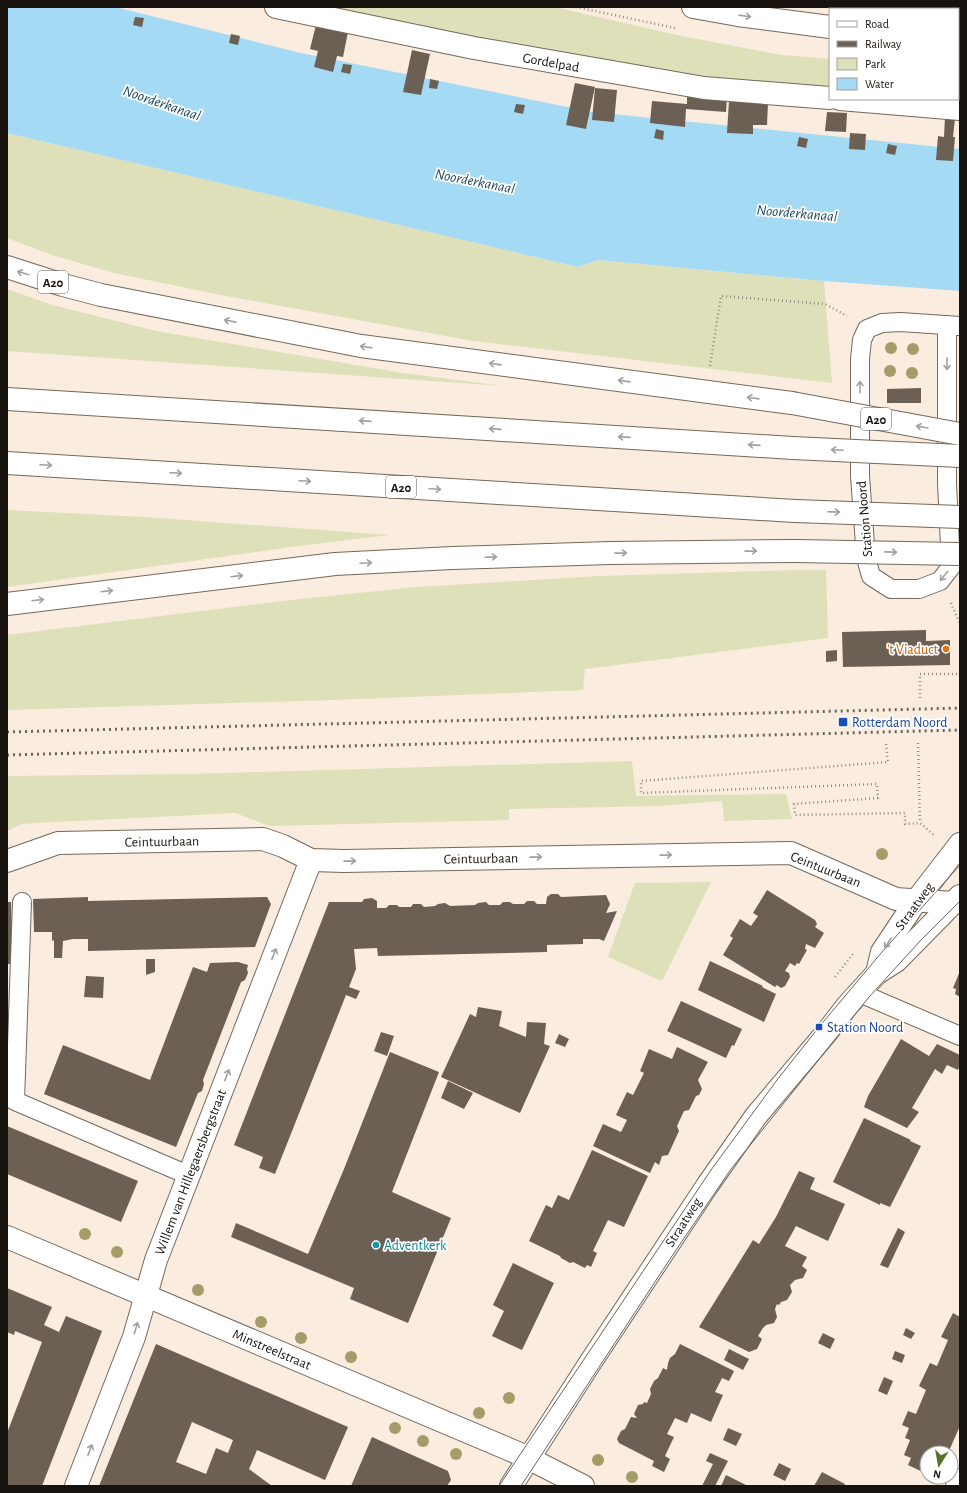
<svg xmlns="http://www.w3.org/2000/svg" width="967" height="1493" viewBox="0 0 967 1493" font-family="'Alegreya Sans',sans-serif">
<style>
.green{fill:#dde0b8}
.water{fill:#a4daf4}
.building{fill:#6c5f53;fill-rule:evenodd}
.lines{fill:none;stroke-linecap:round;stroke-linejoin:round}
.service-casing{stroke:#75685c;stroke-width:20}
.minor-casing{stroke:#75685c;stroke-width:24}
.tertiary-casing{stroke:#75685c;stroke-width:24}
.secondary-casing{stroke:#75685c;stroke-width:24}
.motorway-casing{stroke:#75685c;stroke-width:24}
.path{stroke:#968c82;stroke-width:2.5;stroke-dasharray:1 3;stroke-linecap:butt}
.service{stroke:#fff;stroke-width:18}
.minor{stroke:#fff;stroke-width:22}
.tertiary{stroke:#fff;stroke-width:22}
.secondary{stroke:#fff;stroke-width:22}
.motorway{stroke:#fff;stroke-width:22}
.tram{stroke:#6c645c;stroke-width:1}
.rail{stroke:#6c645c;stroke-width:3;stroke-dasharray:2 4;stroke-linecap:butt}
.motorway-bridge-casing{stroke:#75685c;stroke-width:24;stroke-linecap:butt}
.motorway-bridge{stroke:#fff;stroke-width:22}
.tree{fill:#a29d69}
.oneway{stroke:#a2a09e}
.food-dot{fill:#e8710a;stroke:#fff;stroke-width:1.5}
.transit-dot{fill:#1a4fb4;stroke:#fff;stroke-width:1.5}
.culture-dot{fill:#0f9aa8;stroke:#fff;stroke-width:1.5}
.labels{text-anchor:middle;stroke-width:3.5;stroke-linejoin:round;paint-order:stroke}
.shield{fill:#fff;stroke:#5d5956;stroke-width:1}
.shield-label{font-size:13px;font-weight:bold;fill:#17120d}
.street-label{font-size:14px;fill:#17120d;stroke:#fff}
.food-label{font-size:14px;fill:#c56008;stroke:#fff;text-anchor:end}
.transit-label{font-size:14px;fill:#164399;stroke:#fff;text-anchor:start}
.culture-label{font-size:14px;fill:#0d838f;stroke:#fff;text-anchor:start}
.water-label{font-size:15px;font-style:italic;fill:#1a4759;stroke:#fff}
</style>
<rect width="100%" height="100%" fill="#faecde"/>
<!-- green -->
<g class="green">
<polygon points="324,7 554,7 677,35 781,55 830,59 830,94 676,80"/>
<polygon points="7,133 578,267 598,260 824,281 832,383 473,341 446,336 221,295 114,273 52,255 7,238"/>
<polygon points="7,289 52,305 156,331 403,373 503,386 7,351"/>
<polygon points="7,510 144,517 390,535 298,546 7,587"/>
<polygon points="796,570 826,570 828,638 585,669 583,690 333,700 7,710 7,635 282,601 416,587 600,576"/>
<polygon points="632,761 636,796 786,794 792,819 724,821 722,801 661,806 509,809 509,820 269,826 236,813 36,823 21,824 7,831 7,776 192,774"/>
<polygon points="711,882 662,981 608,957 635,883"/>
</g>
<!-- water -->
<polygon class="water" points="7,7 115,7 301,53 592,112 960,149 960,291 824,281 598,260 578,267 7,133"/>
<!-- building -->
<g class="building">
<polygon points="135,17 144,18 142,27 133,25"/>
<polygon points="316,25 348,32 343,57 337,56 333,72 314,67 318,51 310,49"/>
<polygon points="231,34 240,36 238,45 229,43"/>
<polygon points="412,50 430,54 421,95 403,92"/>
<polygon points="343,64 352,65 350,74 341,72"/>
<polygon points="430,79 439,81 437,89 429,88"/>
<polygon points="575,83 595,87 586,129 566,125"/>
<polygon points="595,88 617,90 614,122 592,120"/>
<polygon points="687,96 727,98 726,112 686,109 685,127 650,123 652,101 687,104"/>
<polygon points="729,101 768,103 767,125 753,125 753,134 727,133"/>
<polygon points="516,104 525,105 523,114 514,112"/>
<polygon points="827,112 847,113 846,132 825,131"/>
<polygon points="945,117 955,118 953,137 955,137 953,161 936,160 938,136 944,137"/>
<polygon points="656,129 664,131 663,140 654,138"/>
<polygon points="850,133 866,134 865,150 849,149"/>
<polygon points="799,137 808,139 806,148 797,146"/>
<polygon points="888,144 897,146 895,155 886,153"/>
<polygon points="921,388 921,403 887,403 887,389"/>
<polygon points="926,630 926,641 950,640 950,665 843,667 842,632"/>
<polygon points="837,650 837,661 826,662 826,651"/>
<polygon points="767,890 815,920 817,924 815,927 824,933 815,948 806,944 805,949 807,950 799,964 797,963 795,966 790,963 785,971 789,973 790,977 785,986 781,988 777,985 775,987 723,955 733,938 730,936 740,919 751,926 758,916 753,913"/>
<polygon points="551,894 558,894 561,897 606,895 610,904 606,913 617,911 604,941 599,939 583,939 583,944 547,945 547,952 378,956 377,948 354,949 356,969 349,987 360,991 356,999 346,995 275,1174 259,1168 263,1157 234,1145 329,902 362,902 364,899 372,898 377,901 377,908 386,908 389,905 397,905 399,907 411,907 413,904 421,904 424,907 435,906 438,904 445,903 450,906 475,905 478,903 486,902 489,905 500,905 503,902 510,902 513,904 524,904 527,901 534,901 537,904 546,904 547,897"/>
<polygon points="88,897 88,901 267,897 271,904 255,947 88,951 88,939 73,939 63,941 62,958 54,958 54,940 52,941 52,932 34,932 33,899"/>
<polygon points="7,902 11,902 13,964 7,964"/>
<polygon points="146,959 155,959 155,972 146,975"/>
<polygon points="710,961 763,986 762,987 776,994 764,1022 698,990"/>
<polygon points="238,962 248,965 247,969 248,973 245,980 241,982 203,1080 204,1084 202,1091 198,1093 176,1147 44,1094 63,1045 150,1080 193,967 207,972 210,963"/>
<polygon points="960,971 960,997 955,994 956,989 953,988"/>
<polygon points="86,976 104,977 103,998 84,997"/>
<polygon points="681,1001 742,1029 734,1046 732,1045 726,1058 667,1031"/>
<polygon points="478,1007 502,1011 499,1026 526,1037 527,1022 546,1023 544,1044 550,1046 520,1113 441,1077 470,1014 476,1017"/>
<polygon points="381,1032 394,1036 387,1056 374,1051"/>
<polygon points="559,1034 569,1039 565,1047 555,1043"/>
<polygon points="901,1039 929,1056 937,1044 960,1055 960,1065 958,1070 947,1065 942,1074 935,1069 912,1108 919,1112 907,1128 864,1107 868,1096"/>
<polygon points="677,1047 708,1062 698,1080 702,1089 699,1095 696,1096 689,1110 684,1111 677,1126 679,1131 668,1155 662,1156 659,1165 655,1162 650,1173 593,1146 603,1124 621,1132 627,1120 616,1115 627,1092 633,1095 644,1073 640,1071 649,1049 672,1059"/>
<polygon points="390,1052 439,1072 392,1192 451,1218 408,1323 350,1299 354,1288 231,1237 236,1223 308,1254 344,1169"/>
<polygon points="448,1081 473,1093 464,1109 441,1098"/>
<polygon points="864,1118 911,1140 910,1141 921,1146 890,1207 880,1203 880,1205 833,1182"/>
<polygon points="7,1126 138,1181 121,1222 7,1174"/>
<polygon points="592,1150 648,1176 624,1227 608,1220 593,1251 597,1253 591,1267 587,1265 585,1268 573,1262 570,1263 561,1258 560,1256 529,1241 546,1205 552,1208 558,1195 569,1200"/>
<polygon points="799,1171 815,1178 810,1189 845,1204 828,1241 796,1226 785,1246 807,1257 802,1266 807,1270 803,1278 795,1280 790,1285 792,1292 787,1300 781,1302 779,1305 777,1304 775,1309 777,1317 774,1323 766,1325 763,1328 758,1336 762,1339 757,1349 749,1352 699,1327 753,1240 759,1244 776,1217"/>
<polygon points="898,1228 905,1232 888,1268 880,1265"/>
<polygon points="513,1263 554,1283 522,1350 492,1336 504,1311 493,1305"/>
<polygon points="7,1288 52,1307 44,1325 59,1332 66,1316 102,1331 42,1486 7,1486 7,1433 42,1342 15,1331 14,1335 7,1332"/>
<polygon points="953,1313 960,1317 960,1426 948,1453 927,1453 927,1474 908,1465 911,1458 904,1455 910,1440 905,1438 909,1428 902,1425 908,1411 916,1414 926,1390 919,1386 930,1363 937,1366 948,1340 941,1337"/>
<polygon points="906,1328 915,1333 911,1339 903,1335"/>
<polygon points="823,1333 835,1339 830,1349 818,1343"/>
<path d="M156,1344L348,1427L325,1480L257,1450L249,1469L272,1486H99ZM192,1422L233,1440L228,1453L216,1448L206,1474L176,1462Z"/>
<polygon points="680,1344 734,1371 729,1381 722,1378 715,1392 723,1395 711,1422 691,1413 687,1423 675,1418 667,1434 674,1437 665,1456 670,1459 664,1472 652,1466 654,1461 619,1443 617,1439 621,1431 625,1429 631,1417 637,1418 634,1414 638,1405 643,1404 644,1402 647,1403 651,1394 650,1389 654,1381 658,1378 663,1368 667,1370 668,1363 670,1358 675,1354"/>
<polygon points="729,1349 749,1359 743,1370 724,1360"/>
<polygon points="895,1351 905,1355 902,1363 892,1359"/>
<polygon points="884,1377 893,1381 887,1395 878,1391"/>
<polygon points="728,1428 742,1434 736,1446 723,1440"/>
<polygon points="372,1437 448,1471 451,1480 447,1486 351,1486"/>
<polygon points="710,1453 728,1461 715,1486 702,1486 713,1464 706,1461"/>
<polygon points="779,1463 791,1469 785,1481 773,1475"/>
<polygon points="822,1472 845,1484 844,1486 814,1486"/>
<polygon points="726,1475 748,1486 721,1486"/>
</g>
<g class="lines">
<defs>
<g id="service">
<polyline points="947,325 947,483 951,567 940,581 919,589 891,589 871,576 866,558 860,476 860,359 862,340 867,329 882,323 900,322 960,326"/>
<polyline points="22,902 15,1101 188,1175"/>
<polyline points="861,991 869,997 960,1036"/>
</g>
<g id="minor">
<polyline points="276,7 474,48 704,88 830,98"/>
<polyline points="840,99 960,109"/>
<polyline points="7,861 58,843 263,839 283,846 311,860 344,861 791,853 896,899 953,903"/>
<polyline points="7,1237 520,1454 583,1486"/>
<polyline points="76,1486 134,1337 156,1260 311,860"/>
<polyline points="957,1486 960,1480"/>
</g>
<g id="tertiary">
<polyline points="877,973 882,952 916,901 960,844"/>
<polyline points="511,1486 590,1363 707,1186 756,1116 827,1032 847,1006 877,973 896,961 960,896"/>
</g>
<g id="secondary">
<polyline points="693,7 738,15 830,27"/>
<polyline points="935,7 960,9"/>
<polyline points="958,38 960,38"/>
</g>
<g id="motorway">
<polyline points="7,267 63,285 101,295 361,346 792,403"/>
<polyline points="7,399 793,448"/>
<polyline points="7,463 795,511"/>
<polyline points="7,604 335,564 452,558 610,553 796,551"/>
</g>
</defs>
<!-- service casing -->
<use href="#service" class="service-casing"/>
<!-- minor casing -->
<use href="#minor" class="minor-casing"/>
<!-- tertiary casing -->
<use href="#tertiary" class="tertiary-casing"/>
<!-- secondary casing -->
<use href="#secondary" class="secondary-casing"/>
<!-- motorway casing -->
<use href="#motorway" class="motorway-casing"/>
<!-- path -->
<g class="path">
<polyline points="576,7 675,28"/>
<polyline points="710,366 721,296 825,304 847,316"/>
<polyline points="951,603 960,624"/>
<polyline points="920,698 920,674 960,674"/>
<polyline points="918,743 920,823"/>
<polyline points="886,744 888,762 641,781 641,793 877,784 878,798 794,804 795,815 905,813 905,824 920,823 934,835"/>
<polyline points="835,977 853,954"/>
</g>
<!-- service -->
<use href="#service" class="service"/>
<!-- minor -->
<use href="#minor" class="minor"/>
<!-- tertiary -->
<use href="#tertiary" class="tertiary"/>
<!-- secondary -->
<use href="#secondary" class="secondary"/>
<!-- motorway -->
<use href="#motorway" class="motorway"/>
<!-- tram -->
<g class="tram">
<polyline points="499,1486 711,1170 777,1080 819,1027 882,952 960,865"/>
<polyline points="521,1486 672,1256 731,1169 869,997 921,940 960,901"/>
</g>
<!-- rail -->
<g class="rail">
<polyline points="7,732 960,708"/>
<polyline points="7,755 960,730"/>
</g>
<defs>
<g id="motorway-bridge">
<polyline points="792,403 960,434"/>
<polyline points="793,448 960,456"/>
<polyline points="795,511 960,517"/>
<polyline points="796,551 960,554"/>
</g>
</defs>
<!-- motorway-bridge casing -->
<use href="#motorway-bridge" class="motorway-bridge-casing"/>
<!-- motorway-bridge -->
<use href="#motorway-bridge" class="motorway-bridge"/>
</g>
<!-- trees -->
<g class="tree">
<circle cx="891" cy="348" r="6"/>
<circle cx="913" cy="349" r="6"/>
<circle cx="890" cy="371" r="6"/>
<circle cx="912" cy="373" r="6"/>
<circle cx="882" cy="854" r="6"/>
<circle cx="85" cy="1234" r="6"/>
<circle cx="117" cy="1252" r="6"/>
<circle cx="198" cy="1290" r="6"/>
<circle cx="261" cy="1322" r="6"/>
<circle cx="301" cy="1338" r="6"/>
<circle cx="351" cy="1357" r="6"/>
<circle cx="509" cy="1398" r="6"/>
<circle cx="479" cy="1413" r="6"/>
<circle cx="395" cy="1428" r="6"/>
<circle cx="423" cy="1441" r="6"/>
<circle cx="456" cy="1454" r="6"/>
<circle cx="598" cy="1460" r="6"/>
<circle cx="632" cy="1477" r="6"/>
</g>
<!-- one-way arrows -->
<defs><path id="oneway-shaft" d="M-6 0H5M1.5-3L5.5 0L1.5 3" fill="none" stroke-width="1.6" stroke-linecap="round" stroke-linejoin="round"/></defs>
<g class="oneway">
<use href="#oneway-shaft" transform="translate(745 16) rotate(8)"/>
<use href="#oneway-shaft" transform="translate(23 273) rotate(-163)"/>
<use href="#oneway-shaft" transform="translate(230 321) rotate(-169)"/>
<use href="#oneway-shaft" transform="translate(366 347) rotate(-172)"/>
<use href="#oneway-shaft" transform="translate(495 364) rotate(-172)"/>
<use href="#oneway-shaft" transform="translate(947 364) rotate(90)"/>
<use href="#oneway-shaft" transform="translate(624 381) rotate(-172)"/>
<use href="#oneway-shaft" transform="translate(860 387) rotate(-90)"/>
<use href="#oneway-shaft" transform="translate(753 398) rotate(-172)"/>
<use href="#oneway-shaft" transform="translate(365 421) rotate(-176)"/>
<use href="#oneway-shaft" transform="translate(922 427) rotate(-170)"/>
<use href="#oneway-shaft" transform="translate(495 429) rotate(-176)"/>
<use href="#oneway-shaft" transform="translate(624 437) rotate(-176)"/>
<use href="#oneway-shaft" transform="translate(754 445) rotate(-176)"/>
<use href="#oneway-shaft" transform="translate(837 450) rotate(-177)"/>
<use href="#oneway-shaft" transform="translate(46 465) rotate(3)"/>
<use href="#oneway-shaft" transform="translate(176 473) rotate(3)"/>
<use href="#oneway-shaft" transform="translate(305 481) rotate(3)"/>
<use href="#oneway-shaft" transform="translate(435 489) rotate(3)"/>
<use href="#oneway-shaft" transform="translate(834 512) rotate(2)"/>
<use href="#oneway-shaft" transform="translate(751 551) rotate(-1)"/>
<use href="#oneway-shaft" transform="translate(891 552) rotate(1)"/>
<use href="#oneway-shaft" transform="translate(621 553) rotate(-1)"/>
<use href="#oneway-shaft" transform="translate(491 557) rotate(-2)"/>
<use href="#oneway-shaft" transform="translate(366 563) rotate(-3)"/>
<use href="#oneway-shaft" transform="translate(237 576) rotate(-7)"/>
<use href="#oneway-shaft" transform="translate(944 576) rotate(128)"/>
<use href="#oneway-shaft" transform="translate(107 591) rotate(-7)"/>
<use href="#oneway-shaft" transform="translate(38 600) rotate(-7)"/>
<use href="#oneway-shaft" transform="translate(666 855) rotate(-1)"/>
<use href="#oneway-shaft" transform="translate(536 857) rotate(-1)"/>
<use href="#oneway-shaft" transform="translate(350 861) rotate(-1)"/>
<use href="#oneway-shaft" transform="translate(888 943) rotate(123)"/>
<use href="#oneway-shaft" transform="translate(274 954) rotate(-69)"/>
<use href="#oneway-shaft" transform="translate(227 1075) rotate(-69)"/>
<use href="#oneway-shaft" transform="translate(136 1328) rotate(-73)"/>
<use href="#oneway-shaft" transform="translate(90 1450) rotate(-69)"/>
</g>
<!-- markers -->
<circle class="food-dot" cx="946" cy="649" r="4"/>
<g class="transit-dot">
<rect x="838" y="717" width="10" height="10" rx="2"/>
<rect x="815" y="1023" width="8" height="8" rx="2"/>
</g>
<circle class="culture-dot" cx="376" cy="1245" r="4"/>
<g class="labels">
<!-- shield labels -->
<g class="shield">
<rect x="38" y="271" width="30" height="22" rx="3"/>
<rect x="861" y="408" width="30" height="22" rx="3"/>
<rect x="386" y="476" width="30" height="22" rx="3"/>
</g>
<g class="shield-label">
<text x="53" y="287">A20</text>
<text x="876" y="424">A20</text>
<text x="401" y="492">A20</text>
</g>
<!-- street labels -->
<g class="street-label">
<text transform="translate(551 62) rotate(10)" y="5">Gordelpad</text>
<text transform="translate(864 519) rotate(-95)" y="5">Station Noord</text>
<text transform="translate(162 841) rotate(-1)" y="5">Ceintuurbaan</text>
<text transform="translate(481 858) rotate(-1)" y="5">Ceintuurbaan</text>
<text transform="translate(826 869) rotate(22)" y="5">Ceintuurbaan</text>
<text transform="translate(914 906) rotate(-54)" y="5">Straatweg</text>
<text transform="translate(190 1172) rotate(-69)" y="5">Willem van Hillegaersbergstraat</text>
<text transform="translate(683 1222) rotate(-57)" y="5">Straatweg</text>
<text transform="translate(272 1349) rotate(23)" y="5">Minstreelstraat</text>
</g>
<!-- food labels -->
<g class="food-label">
<text x="938" y="654">'t Viaduct</text>
</g>
<!-- transit labels -->
<g class="transit-label">
<text x="852" y="727">Rotterdam Noord</text>
<text x="827" y="1032">Station Noord</text>
</g>
<!-- culture labels -->
<g class="culture-label">
<text x="384" y="1250">Adventkerk</text>
</g>
<!-- water labels -->
<g class="water-label">
<text transform="translate(162 103) rotate(19)" y="5">Noorderkanaal</text>
<text transform="translate(475 181) rotate(11)" y="5">Noorderkanaal</text>
<text transform="translate(797 213) rotate(5)" y="5">Noorderkanaal</text>
</g>
</g>
<!-- border -->
<rect width="967" height="1493" fill="none" stroke="#17120d" stroke-width="16"/>
<!-- legend -->
<rect x="829" y="8" width="130" height="92" fill="#ffffff" stroke="#a2a09e"/>
<rect x="837" y="21" width="20" height="6" fill="#ffffff" stroke="#a2a09e"/>
<text x="865" y="28" font-size="12" fill="#17120d">Road</text>
<rect x="837" y="41" width="20" height="6" fill="#6c645c" stroke="#a2a09e"/>
<text x="865" y="48" font-size="12" fill="#17120d">Railway</text>
<rect x="837" y="58" width="20" height="12" fill="#dde0b8" stroke="#a2a09e"/>
<text x="865" y="68" font-size="12" fill="#17120d">Park</text>
<rect x="837" y="78" width="20" height="12" fill="#a4daf4" stroke="#a2a09e"/>
<text x="865" y="88" font-size="12" fill="#17120d">Water</text>
<!-- north arrow -->
<g transform="translate(939 1465) rotate(191)"><circle r="19" fill="#ffffff" stroke="#a2a09e"/>
<path d="M0-3L7 15L0 10L-7 15Z" fill="#567227"/>
<text y="-6" font-size="11" font-weight="bold" text-anchor="middle" fill="#17120d">N</text>
</g>
</svg>
